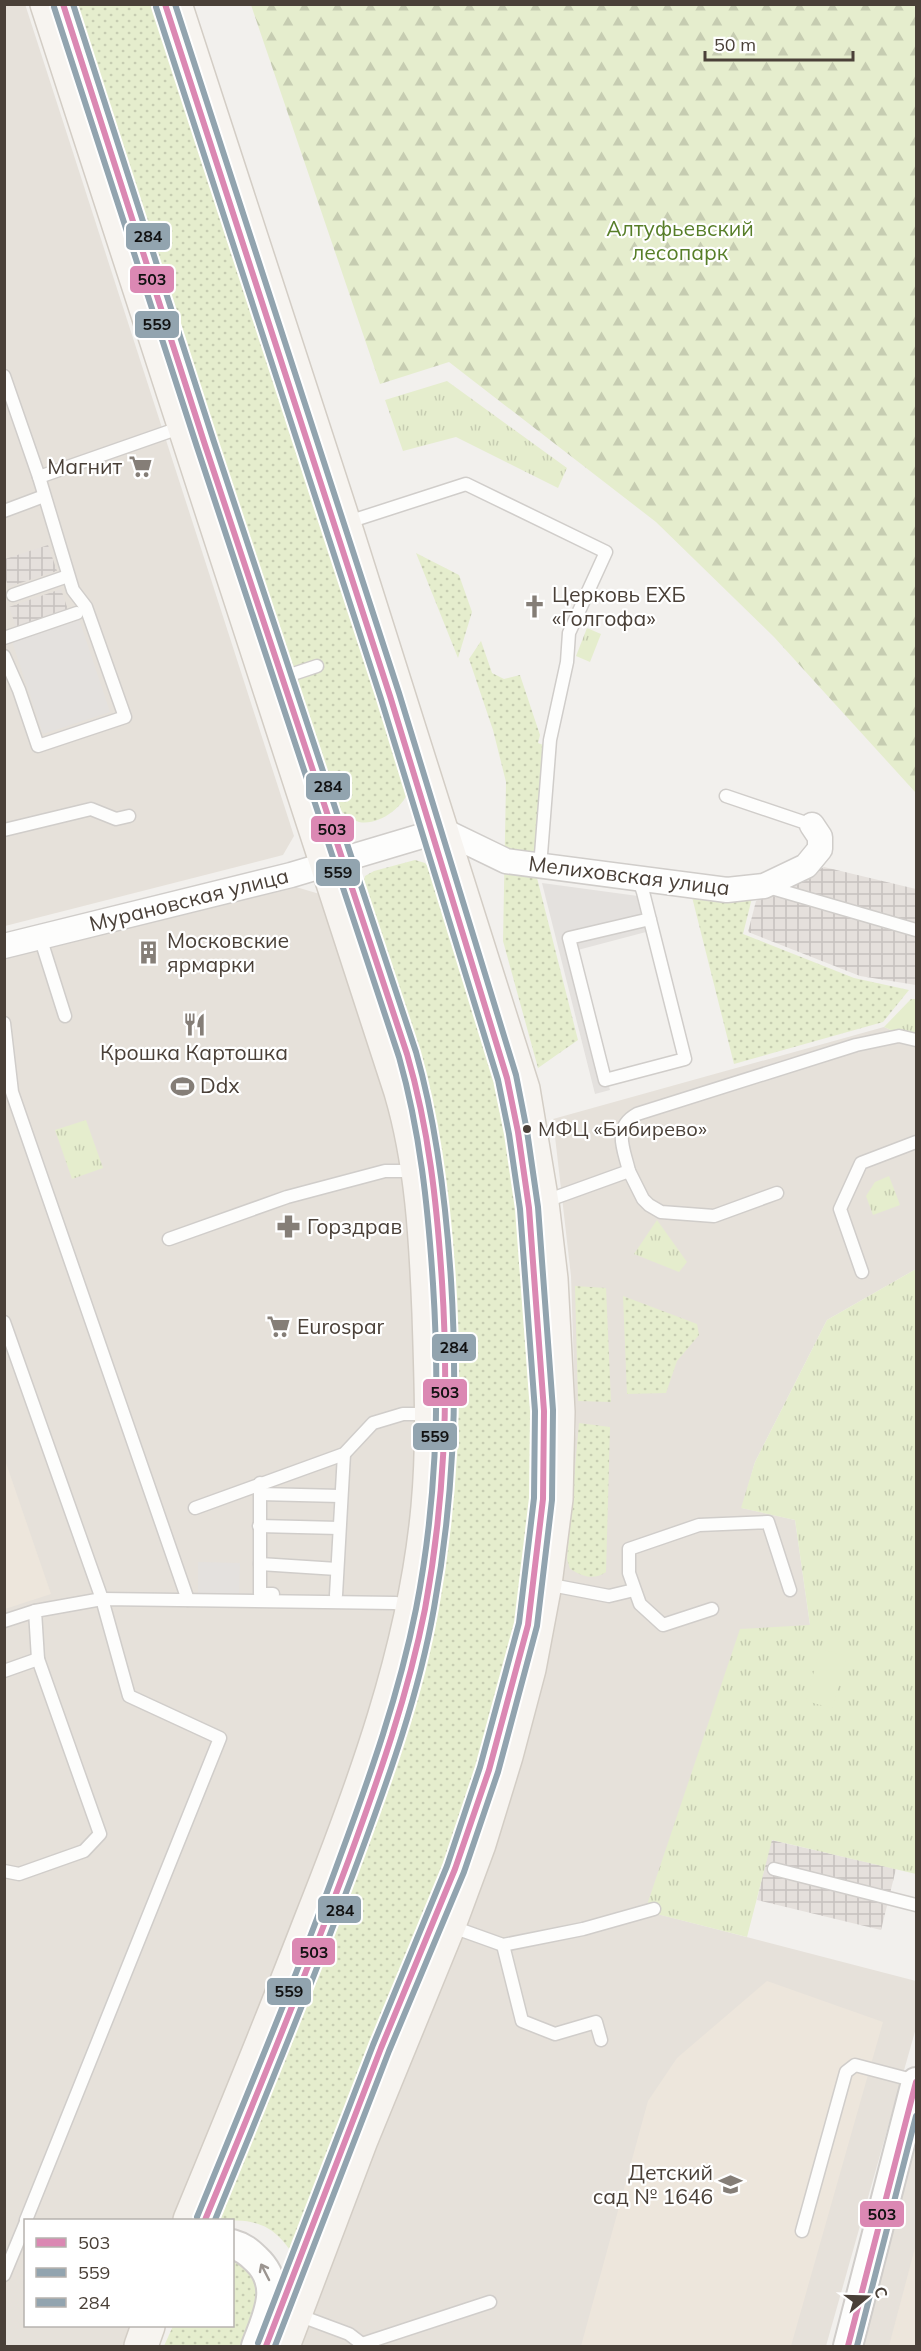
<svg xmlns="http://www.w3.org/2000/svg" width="921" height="2351" viewBox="0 0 921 2351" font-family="Mulish,sans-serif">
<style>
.residential{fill:#e6e1da}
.industrial{fill:url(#industrial-grid)}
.education{fill:#ede6dc}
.grass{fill:url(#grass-dots)}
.forest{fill:url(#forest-firs)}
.park{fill:url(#park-tufts)}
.pitch{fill:#e5edcd}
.parking{fill:#e4e1de}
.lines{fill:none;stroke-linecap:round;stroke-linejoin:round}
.service-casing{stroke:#d0cdca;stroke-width:15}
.minor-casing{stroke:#d0cdca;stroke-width:27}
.tertiary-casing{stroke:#d0cdca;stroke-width:32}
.secondary-casing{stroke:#d3cdc5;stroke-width:36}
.service{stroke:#fdfdfc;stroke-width:12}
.minor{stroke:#fdfdfc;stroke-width:24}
.tertiary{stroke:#fdfdfc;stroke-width:28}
.secondary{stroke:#f7f4f0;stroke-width:33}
.bus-1-casing{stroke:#fff;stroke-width:10}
.bus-2-casing{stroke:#fff;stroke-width:10}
.bus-3-casing{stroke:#fff;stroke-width:10}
.bus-1{stroke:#db88b3;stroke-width:6}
.bus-2{stroke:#92a4af;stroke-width:6}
.bus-3{stroke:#92a4af;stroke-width:6}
.oneway{stroke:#9b9590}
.bus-dot{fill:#4a4038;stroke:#fff;stroke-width:2}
.labels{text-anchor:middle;stroke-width:4.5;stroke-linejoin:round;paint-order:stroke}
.bus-label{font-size:20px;fill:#4a4038;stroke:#fff;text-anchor:start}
.park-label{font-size:21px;fill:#577e28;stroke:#fff}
.poi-label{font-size:21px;fill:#4a4038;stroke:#fff;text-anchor:start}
.street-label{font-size:21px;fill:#4a4038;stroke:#fff}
.line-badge{stroke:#fff;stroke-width:2}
.pale-badge-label{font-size:16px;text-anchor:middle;font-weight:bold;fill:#111}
</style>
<defs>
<pattern id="industrial-grid" width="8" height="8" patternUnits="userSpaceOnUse" patternTransform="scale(1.5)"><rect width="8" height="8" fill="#e5e0dc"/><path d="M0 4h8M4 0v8" fill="none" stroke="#c6c1be"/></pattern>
<pattern id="grass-dots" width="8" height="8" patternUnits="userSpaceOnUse" patternTransform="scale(1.5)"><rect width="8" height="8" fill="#e5edcd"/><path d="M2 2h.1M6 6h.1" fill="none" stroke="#c6ccb1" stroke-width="1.8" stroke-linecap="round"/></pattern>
<pattern id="forest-firs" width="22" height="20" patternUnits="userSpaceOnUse" patternTransform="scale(1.5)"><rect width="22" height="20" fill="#e5edcd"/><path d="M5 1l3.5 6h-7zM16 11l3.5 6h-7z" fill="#c6ccb1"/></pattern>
<pattern id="park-tufts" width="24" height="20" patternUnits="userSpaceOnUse" patternTransform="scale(1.5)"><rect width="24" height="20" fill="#e5edcd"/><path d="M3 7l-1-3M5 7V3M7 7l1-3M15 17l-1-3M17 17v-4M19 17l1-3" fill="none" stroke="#c6ccb1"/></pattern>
</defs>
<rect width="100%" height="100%" fill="#f2f0ed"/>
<!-- residential -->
<g class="residential">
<polygon points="25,4 294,836 283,855 5,926 4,5"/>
<polygon points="296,887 323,895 390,1101 409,1207 419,1374 417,1447 405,1560 390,1648 310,1888 179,2220 26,2220 26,2326 138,2326 130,2346 5,2346 4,957"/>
<polygon points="884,1027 916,1041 916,1269 827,1320 755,1462 742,1508 795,1520 810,1625 646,1911 916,1981 916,2028 826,2346 297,2346 524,1749 554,1627 576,1430 571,1276 553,1119"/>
<polygon points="916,2110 916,2346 853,2346"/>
</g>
<!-- industrial -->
<g class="industrial">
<polygon points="48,545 57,571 8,587 5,576 5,559"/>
<polygon points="61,589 68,610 16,627 9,607"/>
<polygon points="824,867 916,889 916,985 860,976 748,932 756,901"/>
<polygon points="771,1840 896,1869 881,1930 757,1900"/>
</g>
<!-- education -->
<g class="education">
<polygon points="4,1457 51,1594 5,1609 4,1609"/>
<polygon points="767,1981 883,2022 791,2346 581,2346 648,2101 677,2058"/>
<polygon points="916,2244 916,2346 889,2346"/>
</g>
<!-- grass -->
<g class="grass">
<path d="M68,5H159L252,295L410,774C410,778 411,784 410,788C404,807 379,826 359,822C347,818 338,809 330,799Z"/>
<polygon points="416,553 459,575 472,612 458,658"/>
<polygon points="481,641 492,673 504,679 520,675 540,735 538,743 549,747 540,867 537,878 578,1040 538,1068 503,941 506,782 493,730 469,659"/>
<path d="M415,860L425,863L433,872L505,1098L524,1210L535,1346L539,1435L534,1522L521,1624L489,1742L450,1861L294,2256C271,2220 253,2220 214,2220L368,1829L413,1681L438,1574L448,1508L452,1438L453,1348L446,1244L429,1108L361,893L365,876L374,871Z"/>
<polygon points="692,897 752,898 743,934 854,978 909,990 883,1022 734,1064"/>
<polygon points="575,1286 606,1288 611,1402 578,1401"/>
<polygon points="623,1296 697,1324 699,1335 677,1361 666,1393 627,1394"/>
<path d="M579,1423L610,1427L606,1572C593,1581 582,1576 570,1569L567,1559Z"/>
<polygon points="233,2260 237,2260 260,2279 250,2346 164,2346 173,2326 232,2326"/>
</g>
<!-- forest -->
<polygon class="forest" points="251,5 916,5 916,793 774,637 656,522 449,362 380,384"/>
<!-- park -->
<g class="park">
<polygon points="447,381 567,468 558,488 456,437 403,451 385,400"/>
<polygon points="587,628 601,634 590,662 576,656"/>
<polygon points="911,999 916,999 916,1041 884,1027"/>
<polygon points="86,1120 103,1168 72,1179 55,1130"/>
<polygon points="889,1176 900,1205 873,1215 866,1196 875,1182"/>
<polygon points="657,1220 687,1262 679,1272 634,1254"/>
<polygon points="916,1269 916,1874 772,1840 747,1937 645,1911 740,1629 810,1625 795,1520 741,1508 755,1462 827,1320"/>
</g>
<!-- pitch -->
<polygon class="pitch" points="820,1649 847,1656 832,1708 806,1701"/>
<!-- parking -->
<g class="parking">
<polygon points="77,613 110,712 43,734 10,636"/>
<polygon points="542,883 638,896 646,932 574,951 610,1090 595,1094"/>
<polygon points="198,1562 240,1563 239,1596 198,1595"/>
</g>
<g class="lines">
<defs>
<g id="service">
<polyline points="4,376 39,477 73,590 86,607 125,717 38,746 19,690 4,656"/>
<polyline points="39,477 182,427"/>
<polyline points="4,511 44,496"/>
<polyline points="345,523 466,484 606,552 569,633 567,662 550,740 540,867"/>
<polyline points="13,595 68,576"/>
<polyline points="4,638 77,613"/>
<polyline points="279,666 344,859 418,1094"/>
<polyline points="278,679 317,666"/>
<polyline points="726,796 812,825"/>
<polyline points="4,830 91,809 116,819 129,816"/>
<polyline points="639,880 643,892 685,1059 605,1080 569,938 650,919"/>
<polyline points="768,887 916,930"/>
<polyline points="40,937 65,1016"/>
<polyline points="4,1023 12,1092 188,1600"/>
<polyline points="629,1171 643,1199 649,1205 661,1212 714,1216 777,1193"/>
<path d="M543,1202L629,1171C624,1149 612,1128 637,1114L856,1045L899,1036L916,1040"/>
<polyline points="169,1239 287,1197 385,1171 418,1171"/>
<polyline points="862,1272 840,1209 861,1163 916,1142"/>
<polyline points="4,1322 102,1599 129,1696 220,1738 26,2220"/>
<polyline points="260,1483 260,1594 273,1594"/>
<polyline points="260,1494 340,1496"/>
<polyline points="195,1508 344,1454 373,1423 403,1414 432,1414"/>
<polyline points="259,1526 339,1528"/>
<polyline points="260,1564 337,1569"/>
<polyline points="546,1584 609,1596 634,1590"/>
<polyline points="336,1595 344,1454"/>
<polyline points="712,1609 663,1625 640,1604 629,1573 629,1549 699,1525 768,1522 790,1590"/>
<polyline points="4,1621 35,1611"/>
<polyline points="4,1671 38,1659"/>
<polyline points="774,1869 916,1905"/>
<polyline points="4,1871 19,1874 84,1851 100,1834 38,1659 35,1611 102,1599 395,1603 411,1606"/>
<polyline points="450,1926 503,1945 583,1929 654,1909"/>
<polyline points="503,1945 522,2021 555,2034 596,2022 601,2040"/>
<polyline points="802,2231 846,2072 855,2065 916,2081"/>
<polyline points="4,2275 26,2222"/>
<polyline points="298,2315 349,2334 362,2344"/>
<polyline points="363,2346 362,2344 490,2302"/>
</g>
<polyline id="minor" points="4,946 291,875 442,830 506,861 727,890 764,886 806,866 820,849 820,837 812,825"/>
<g id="tertiary">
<path d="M232,2244C243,2247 249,2252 256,2259C284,2285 267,2316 256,2346"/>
<polyline points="848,2346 916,2082"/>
</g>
<g id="secondary">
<path d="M47,4L401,1092C422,1163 426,1239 429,1313C431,1378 434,1443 428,1507C415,1649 363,1789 311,1920C272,2021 231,2121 190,2220"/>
<polyline points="175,4 344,523 523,1089 542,1203 551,1279 558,1412 556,1499 545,1584 529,1669 506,1756 479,1844 449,1925 361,2140 283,2346"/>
<polyline points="141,2346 148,2326"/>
</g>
</defs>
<!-- service casing -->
<use href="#service" class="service-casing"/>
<!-- minor casing -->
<use href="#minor" class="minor-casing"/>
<!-- tertiary casing -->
<use href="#tertiary" class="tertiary-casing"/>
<!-- secondary casing -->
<use href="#secondary" class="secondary-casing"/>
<!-- service -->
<use href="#service" class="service"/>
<!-- minor -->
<use href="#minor" class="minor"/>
<!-- tertiary -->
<use href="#tertiary" class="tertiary"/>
<!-- secondary -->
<use href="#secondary" class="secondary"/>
<defs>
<g id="bus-1">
<path d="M63,4L205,445L407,1054C429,1129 437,1205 442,1282C449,1391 445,1501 425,1609C408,1695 379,1777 349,1859C304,1980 255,2100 205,2220"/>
<polyline points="165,4 390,696 507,1078 518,1132 529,1208 544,1411 543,1499 528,1625 489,1770 455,1869 381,2048 266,2346"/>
<polyline points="848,2346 916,2082"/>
</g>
<g id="bus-2">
<path d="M54,7L197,447L399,1057C420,1131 428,1207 433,1284C440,1392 437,1502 416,1609C399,1694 370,1776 340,1857C296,1978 246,2097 197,2217"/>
<polyline points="156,7 381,699 498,1080 509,1134 520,1209 535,1411 534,1498 519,1623 480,1767 447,1866 373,2045 258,2343"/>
<polyline points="857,2346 916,2116"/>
</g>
<g id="bus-3">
<path d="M73,4L214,442L416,1052C437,1126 446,1203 451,1280C458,1390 454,1499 434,1608C419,1694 389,1777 359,1858C314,1980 264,2100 215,2220"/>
<polyline points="175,4 399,693 516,1075 527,1131 538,1207 553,1410 552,1500 537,1626 498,1772 464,1872 389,2051 275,2346"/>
</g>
</defs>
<!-- bus-1 casing -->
<use href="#bus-1" class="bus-1-casing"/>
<!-- bus-2 casing -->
<use href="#bus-2" class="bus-2-casing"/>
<!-- bus-3 casing -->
<use href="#bus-3" class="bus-3-casing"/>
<!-- bus-1 -->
<use href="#bus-1" class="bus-1"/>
<!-- bus-2 -->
<use href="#bus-2" class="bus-2"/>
<!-- bus-3 -->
<use href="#bus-3" class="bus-3"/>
</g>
<!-- one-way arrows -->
<defs><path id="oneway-shaft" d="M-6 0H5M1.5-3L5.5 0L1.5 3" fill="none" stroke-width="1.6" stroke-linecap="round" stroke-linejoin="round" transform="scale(1.5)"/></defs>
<use class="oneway" href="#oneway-shaft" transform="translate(265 2272) rotate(-117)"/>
<!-- icons -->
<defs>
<symbol id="supermarket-bare" viewBox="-9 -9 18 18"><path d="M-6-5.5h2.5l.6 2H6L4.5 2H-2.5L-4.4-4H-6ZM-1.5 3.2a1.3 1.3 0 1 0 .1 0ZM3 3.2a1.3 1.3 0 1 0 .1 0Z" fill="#857e77" stroke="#fff" stroke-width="2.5" paint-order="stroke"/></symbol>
<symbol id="church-bare" viewBox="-9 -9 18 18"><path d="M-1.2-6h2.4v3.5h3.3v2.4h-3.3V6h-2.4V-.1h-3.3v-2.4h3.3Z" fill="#857e77" stroke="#fff" stroke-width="2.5" paint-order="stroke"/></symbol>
<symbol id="building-bare" viewBox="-9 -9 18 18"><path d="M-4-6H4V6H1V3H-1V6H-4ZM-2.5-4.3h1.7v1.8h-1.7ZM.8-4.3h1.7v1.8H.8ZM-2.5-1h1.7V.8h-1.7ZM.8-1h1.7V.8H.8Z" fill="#857e77" stroke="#fff" stroke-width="2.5" paint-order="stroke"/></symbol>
<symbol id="restaurant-bare" viewBox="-9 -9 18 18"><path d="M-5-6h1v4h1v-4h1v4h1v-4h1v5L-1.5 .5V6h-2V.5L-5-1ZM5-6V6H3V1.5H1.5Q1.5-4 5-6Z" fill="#857e77" stroke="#fff" stroke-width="2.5" paint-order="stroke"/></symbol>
<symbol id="stadium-bare" viewBox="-9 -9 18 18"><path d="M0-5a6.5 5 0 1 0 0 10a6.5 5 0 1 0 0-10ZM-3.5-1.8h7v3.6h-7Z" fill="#857e77" stroke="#fff" stroke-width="2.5" paint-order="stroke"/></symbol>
<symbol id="pharmacy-bare" viewBox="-9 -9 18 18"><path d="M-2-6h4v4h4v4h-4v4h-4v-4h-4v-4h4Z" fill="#857e77" stroke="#fff" stroke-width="2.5" paint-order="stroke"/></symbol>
<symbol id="school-bare" viewBox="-9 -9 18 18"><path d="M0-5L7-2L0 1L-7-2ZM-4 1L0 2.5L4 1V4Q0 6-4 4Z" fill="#857e77" stroke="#fff" stroke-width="2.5" paint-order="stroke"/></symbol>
</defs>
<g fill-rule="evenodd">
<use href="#supermarket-bare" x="124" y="450" width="33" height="33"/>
<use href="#church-bare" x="518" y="590" width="33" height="33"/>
<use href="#building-bare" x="132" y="936" width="33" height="33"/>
<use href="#restaurant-bare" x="178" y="1008" width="33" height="33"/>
<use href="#stadium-bare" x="166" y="1070" width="33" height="33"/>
<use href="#pharmacy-bare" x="272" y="1210" width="33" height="33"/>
<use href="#supermarket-bare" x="262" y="1310" width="33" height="33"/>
<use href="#school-bare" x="714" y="2168" width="33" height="33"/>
</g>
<!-- markers -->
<circle class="bus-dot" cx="527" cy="1129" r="5"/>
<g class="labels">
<!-- bus labels -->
<g class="bus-label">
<text x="538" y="1136">МФЦ «Бибирево»</text>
</g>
<!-- park labels -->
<g class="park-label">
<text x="680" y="236">Алтуфьевский<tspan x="680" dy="24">лесопарк</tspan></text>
</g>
<!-- poi labels -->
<g class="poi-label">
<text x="122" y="474" text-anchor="end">Магнит</text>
<text x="552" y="602">Церковь ЕХБ<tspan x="552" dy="24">«Голгофа»</tspan></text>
<text x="167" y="948">Московские<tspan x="167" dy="24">ярмарки</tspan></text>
<text x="194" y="1060" text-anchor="middle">Крошка Картошка</text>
<text x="200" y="1093">Ddx</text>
<text x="307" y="1234">Горздрав</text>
<text x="297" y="1334">Eurospar</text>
<text x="713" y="2180" text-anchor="end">Детский<tspan x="713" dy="24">сад № 1646</tspan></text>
</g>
<!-- street labels -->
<g class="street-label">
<text transform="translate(629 876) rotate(7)" y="7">Мелиховская улица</text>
<text transform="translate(189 900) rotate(-14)" y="7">Мурановская улица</text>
</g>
</g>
<g class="line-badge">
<rect x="125" y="222" width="46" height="29" rx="6" fill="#92a4af"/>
<rect x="129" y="265" width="46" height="29" rx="6" fill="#db88b3"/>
<rect x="134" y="310" width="46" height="29" rx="6" fill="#92a4af"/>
<rect x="305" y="772" width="46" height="29" rx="6" fill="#92a4af"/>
<rect x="310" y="815" width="45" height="28" rx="6" fill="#db88b3"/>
<rect x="315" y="858" width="46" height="29" rx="6" fill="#92a4af"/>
<rect x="431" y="1333" width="46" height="29" rx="6" fill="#92a4af"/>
<rect x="422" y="1378" width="46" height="29" rx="6" fill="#db88b3"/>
<rect x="412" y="1422" width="46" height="29" rx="6" fill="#92a4af"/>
<rect x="317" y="1895" width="45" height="29" rx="6" fill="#92a4af"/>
<rect x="291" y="1937" width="45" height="29" rx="6" fill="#db88b3"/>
<rect x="266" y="1977" width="46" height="29" rx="6" fill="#92a4af"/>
<rect x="859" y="2200" width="46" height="28" rx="6" fill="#db88b3"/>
</g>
<g class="pale-badge-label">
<text x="148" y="242">284</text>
<text x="152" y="285">503</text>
<text x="157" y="330">559</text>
<text x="328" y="792">284</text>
<text x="332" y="835">503</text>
<text x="338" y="878">559</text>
<text x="454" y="1353">284</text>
<text x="445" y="1398">503</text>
<text x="435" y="1442">559</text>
<text x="340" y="1916">284</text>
<text x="314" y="1958">503</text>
<text x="289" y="1997">559</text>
<text x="882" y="2220">503</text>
</g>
<!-- border -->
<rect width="921" height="2351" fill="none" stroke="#4a4038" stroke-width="12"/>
<!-- legend -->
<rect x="24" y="2219" width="210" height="108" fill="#ffffff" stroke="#b7b3af" stroke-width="1.5"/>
<rect x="36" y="2238" width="30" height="9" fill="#db88b3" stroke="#b7b3af" stroke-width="1.5"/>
<text x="78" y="2249" font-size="18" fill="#4a4038">503</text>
<rect x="36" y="2268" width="30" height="9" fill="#92a4af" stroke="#b7b3af" stroke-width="1.5"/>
<text x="78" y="2279" font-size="18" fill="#4a4038">559</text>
<rect x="36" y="2298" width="30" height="9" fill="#92a4af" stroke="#b7b3af" stroke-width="1.5"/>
<text x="78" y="2309" font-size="18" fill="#4a4038">284</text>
<!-- north arrow -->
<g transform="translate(867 2297) rotate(71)" stroke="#ffffff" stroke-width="4.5" paint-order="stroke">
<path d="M0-4.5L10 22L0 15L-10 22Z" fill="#4a4038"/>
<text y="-9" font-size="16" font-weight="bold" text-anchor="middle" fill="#4a4038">С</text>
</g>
<!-- scale -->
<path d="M705 51v9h148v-9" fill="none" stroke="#4a4038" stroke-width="3"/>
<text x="714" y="51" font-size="18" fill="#4a4038" stroke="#ffffff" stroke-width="4.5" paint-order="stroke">50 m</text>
</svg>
